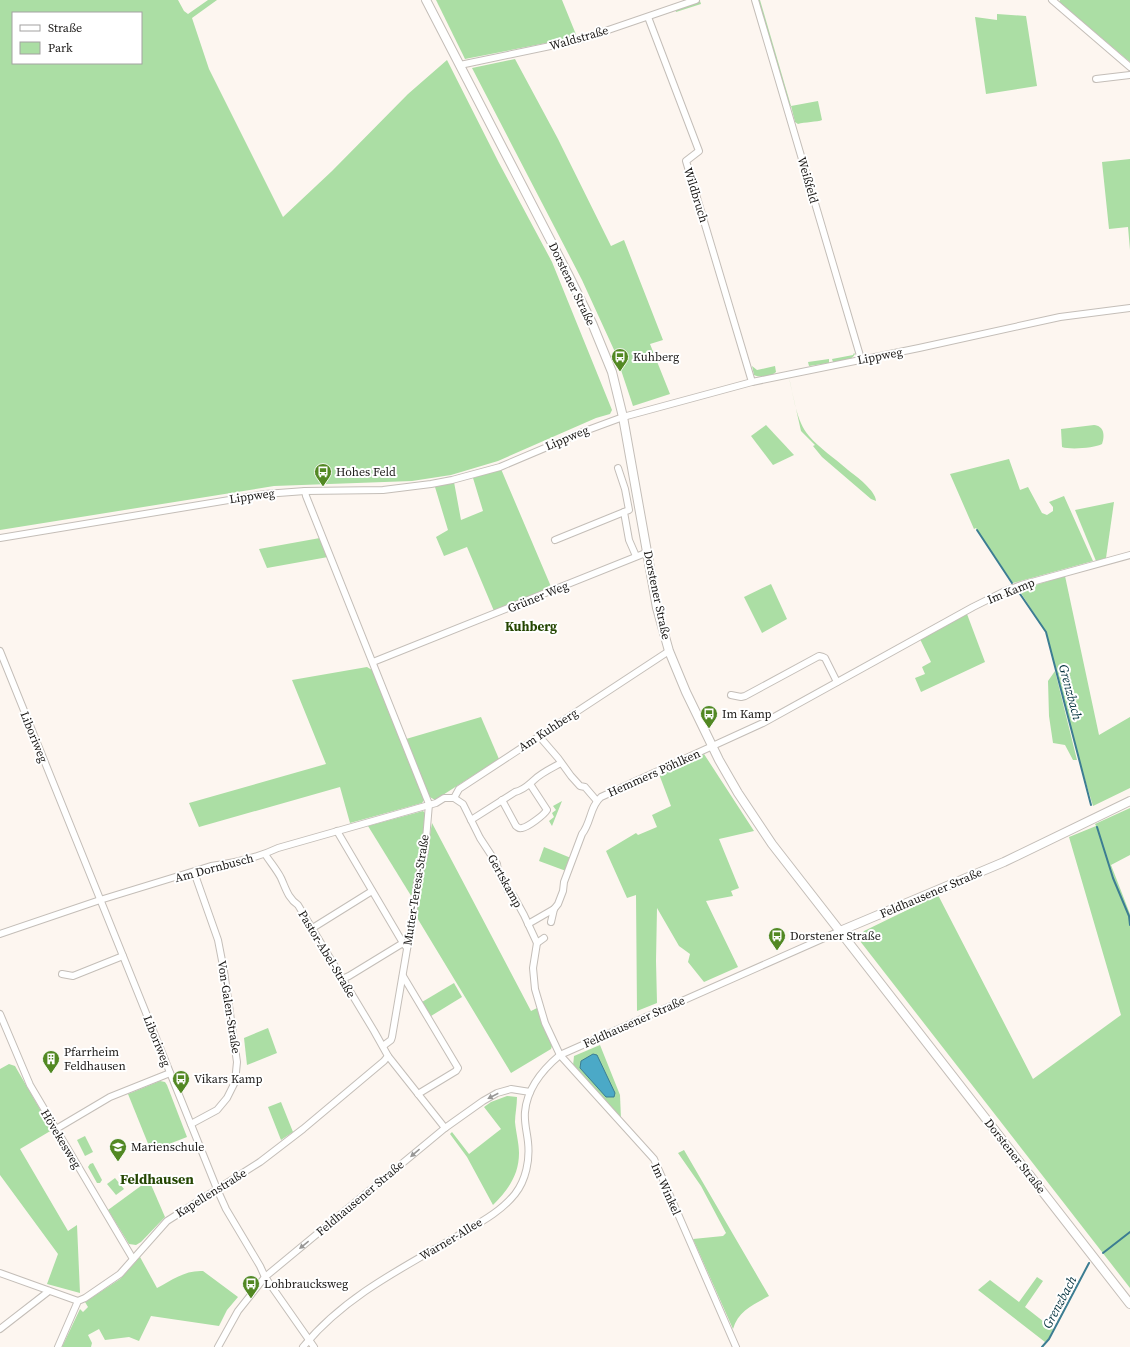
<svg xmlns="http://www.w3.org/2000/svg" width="1130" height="1347" viewBox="0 0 1130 1347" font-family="'Source Serif 4',serif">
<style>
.green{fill:#abdea4;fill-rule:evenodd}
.water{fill:#4ba9c7;stroke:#3c7d92}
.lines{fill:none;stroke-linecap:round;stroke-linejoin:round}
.stream{stroke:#3c7d92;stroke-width:2}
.minor-casing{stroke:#c4beb8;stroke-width:8}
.major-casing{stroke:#c4beb8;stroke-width:10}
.minor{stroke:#fff;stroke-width:6}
.major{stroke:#fff;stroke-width:8}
.oneway{fill:#989796}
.labels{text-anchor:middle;stroke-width:4;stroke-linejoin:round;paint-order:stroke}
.street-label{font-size:12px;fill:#191715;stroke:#fff}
.poi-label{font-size:12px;fill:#191715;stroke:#fff;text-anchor:start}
.neighbourhood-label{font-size:13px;font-weight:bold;fill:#244602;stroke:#fff}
.water-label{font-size:13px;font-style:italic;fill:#04323e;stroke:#fff}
.quarter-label{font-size:14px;font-weight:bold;fill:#244602;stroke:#fff}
</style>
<rect width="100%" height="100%" fill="#fdf6f0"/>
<!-- green -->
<g class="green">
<path d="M0,0H178L184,11L188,14L208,0H217L192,18L209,69L283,217L332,171L408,94L447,60L499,163L552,262L612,410L610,414L596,418L498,461L451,475L412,481L274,486L0,530ZM13,13H141V63H13Z"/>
<polygon points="436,0 562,0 577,37 465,59"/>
<polygon points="758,0 760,0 791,106 789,107"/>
<polygon points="1060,0 1130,0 1130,62 1059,2"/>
<polygon points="700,1 701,4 676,12 675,9"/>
<polygon points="997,14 1026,16 1037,86 986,94 975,17 997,20"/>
<polygon points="515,59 558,139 611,246 624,240 663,340 650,344 670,394 633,406 615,352 582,280 472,68"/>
<path d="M818,101L822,120C818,122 804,122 798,124L795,122L791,106Z"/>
<polygon points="1130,159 1130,250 1128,227 1109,229 1102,162"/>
<path d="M854,353L855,354C852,361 839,362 833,362L832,359L853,355Z"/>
<polygon points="829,359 829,363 809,366 808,362"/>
<path d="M752,366L757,370L775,366L776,372C771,377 760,378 754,375Z"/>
<path d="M789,378C794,397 796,421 809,436C820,449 835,458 848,470C856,476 876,491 876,501L871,499L822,457L813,446L815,445L801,431Z"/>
<polygon points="766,425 794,455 773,465 751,436"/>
<path d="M1094,425C1104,426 1105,435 1102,444C1095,448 1070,450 1062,447L1061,429Z"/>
<polygon points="1009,459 1020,490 1028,487 1042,513 1047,515 1053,511 1053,507 1049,502 1064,496 1093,561 1013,583 976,528 974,529 950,474"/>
<polygon points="501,469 552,589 494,611 467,547 444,556 436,537 448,530 435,487 454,482 461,520 483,511 473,478"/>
<polygon points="1114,502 1106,558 1096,561 1075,510"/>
<polygon points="320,538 328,557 267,568 259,549"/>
<polygon points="1065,576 1099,735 1130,717 1130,788 1093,806 1079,760 1046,632 1019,590"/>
<polygon points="771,584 787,619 762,633 744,597"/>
<polygon points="967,614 985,662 921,692 915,678 925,674 922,667 931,662 920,639"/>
<polygon points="367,667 372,670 424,800 422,803 350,823 340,787 199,827 189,803 326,764 292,680"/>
<polygon points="1055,671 1077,760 1073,760 1065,745 1053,743 1049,716 1048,681"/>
<polygon points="481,717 499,759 435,800 428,796 406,739"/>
<polygon points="704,754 754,831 719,839 739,888 731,891 733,896 706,901 738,967 704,982 688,962 690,954 679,946 657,908 656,961 657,1003 637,1011 636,895 627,898 606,851 636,833 638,835 657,827 652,815 671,806 659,774"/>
<polygon points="562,801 552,826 549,821 554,817 552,813 556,810 553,806"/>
<polygon points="1130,808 1130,855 1111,865 1130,914 1130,1288 860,941 860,937 864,931 938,895 1033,1079 1121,1015 1069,837 1096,826 1095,824"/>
<polygon points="423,811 427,815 413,899 368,826"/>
<polygon points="432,823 531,1011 537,1008 542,1024 552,1046 551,1049 511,1073 416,916"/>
<polygon points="544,847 571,858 566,871 539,861"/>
<polygon points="454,983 462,997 431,1016 422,1002"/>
<polygon points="268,1028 277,1053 247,1065 244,1038"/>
<polygon points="600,1045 620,1095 621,1119 573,1066 574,1056"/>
<polygon points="9,1064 15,1066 52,1130 20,1149 68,1231 77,1225 80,1293 47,1284 58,1254 0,1175 0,1069"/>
<polygon points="160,1081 165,1082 167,1085 187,1137 151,1151 128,1094"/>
<path d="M507,1096L517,1097C517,1106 515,1114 515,1122C516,1133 519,1143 519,1153C519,1175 508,1190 493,1205L467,1157L450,1134L452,1132L469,1154L501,1129L484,1107L491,1102Z"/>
<polygon points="281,1102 293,1132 281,1140 268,1107"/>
<polygon points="85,1136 93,1152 85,1156 77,1140"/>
<path d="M684,1150L769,1296C754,1304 738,1311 733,1329L693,1239L723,1236L726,1233L701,1186L678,1153Z"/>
<polygon points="93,1163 102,1180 100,1183 97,1183 88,1167 90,1164"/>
<polygon points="115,1178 124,1189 116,1195 107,1184"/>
<polygon points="149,1180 165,1217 141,1242 136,1245 129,1244 108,1210"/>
<path d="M140,1257L157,1288C172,1280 185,1270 203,1271L238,1297L227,1310L219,1326L151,1316L139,1341L129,1337L105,1340L99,1329L88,1335L92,1343L91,1347H62L80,1309L83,1312L88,1307L85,1302L120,1279Z"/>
<polygon points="1037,1277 1043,1281 1025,1307 1053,1329 1049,1338 1045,1342 978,1290 990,1280 1019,1302"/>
</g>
<!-- water -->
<polygon class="water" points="593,1054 597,1055 615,1093 614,1097 606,1097 580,1068 581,1061"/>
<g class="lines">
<!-- stream -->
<g class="stream">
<polyline points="977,530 1012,583"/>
<polyline points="1018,591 1046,632 1091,805"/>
<polyline points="1097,827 1113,878 1129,916 1130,925"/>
<polyline points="1103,1253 1130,1232"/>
<polyline points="1042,1347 1049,1339 1089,1263"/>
</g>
<defs>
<g id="minor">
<polyline points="755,0 861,359"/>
<polyline points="1052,0 1130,67"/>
<polyline points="648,17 699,151 686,161 752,382"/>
<polyline points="460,65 579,40 696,0"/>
<polyline points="1096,79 1130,75"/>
<polyline points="618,468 625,489 629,510 624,512 629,540 636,556"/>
<polyline points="305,491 306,496 429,804 425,851 417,883 413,914 392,1037 391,1040 383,1046"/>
<polyline points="0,538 265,494 305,491 383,490 431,484 452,480 500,467 585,431 623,417 752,382 919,348 1060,317 1130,308"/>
<polyline points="555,540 624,512"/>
<polyline points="0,651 217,1189 226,1209 260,1266 265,1277 314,1347"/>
<polyline points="373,662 648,552"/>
<polyline points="731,695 741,697 745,696 819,656 823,657 825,658 837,682"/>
<polyline points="539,736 558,758 571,776 580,786 585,787 597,801"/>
<polyline points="454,798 463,804 480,838 497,864 498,871 508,891 513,895 524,915 537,943 533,968 535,989 545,1023 560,1055 654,1159 736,1347"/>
<path d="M502,800L516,826C519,828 519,829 522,828C528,827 544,815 547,810L530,784"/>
<path d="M471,820L515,792C524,790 528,785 534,780C541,773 552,768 561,763"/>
<polyline points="337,831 403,943 407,948"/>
<path d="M265,854C270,862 277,870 281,878C286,889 288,898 298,905L374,1031L388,1056L445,1128"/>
<path d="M551,922L554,909L558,904L563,891L564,882L582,834C591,823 590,806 601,797L763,723L973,607L1003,592L1021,585L1130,555"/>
<polyline points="528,924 554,909"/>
<polyline points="311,929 372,891"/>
<path d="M0,934L100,900L211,866C234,863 257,858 278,848L436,803L444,798H454L459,789L669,651"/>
<polyline points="537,943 544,938"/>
<polyline points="62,974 73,976 123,956"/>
<polyline points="403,976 458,1068 456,1071 418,1094"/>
<polyline points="342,979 349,976 403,943"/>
<polyline points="0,1014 30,1085 133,1259"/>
<polyline points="191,1124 217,1110 227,1098 235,1082 237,1062 224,971 218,940 194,872"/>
<polyline points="56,1129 110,1097 170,1073"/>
<polyline points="0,1273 78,1301"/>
<polyline points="0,1329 49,1291"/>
<polyline points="58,1347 78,1301 85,1298 120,1274 167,1221 260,1162 303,1129 384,1061 388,1056"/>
<polyline points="218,1347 238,1311 265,1277 445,1128 483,1101 497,1093 511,1089 530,1092"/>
<path d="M303,1347C343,1298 400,1269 454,1238C475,1225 499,1214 515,1194C526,1180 530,1160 528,1142C527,1132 524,1122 525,1112C527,1088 542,1070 560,1055L840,931"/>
</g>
<g id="major">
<polyline points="426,0 568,274 592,323 612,372 623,417 657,608 669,651 686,692 719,760 738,793 772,844 1130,1304"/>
<polyline points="840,931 1004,862 1130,801"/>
</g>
</defs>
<!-- minor casing -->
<use href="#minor" class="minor-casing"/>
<!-- major casing -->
<use href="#major" class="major-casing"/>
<!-- minor -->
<use href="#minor" class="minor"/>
<!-- major -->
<use href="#major" class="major"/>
</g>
<!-- one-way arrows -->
<defs><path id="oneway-solid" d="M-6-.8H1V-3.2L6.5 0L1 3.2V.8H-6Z"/></defs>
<g class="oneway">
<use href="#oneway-solid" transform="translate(493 1096) rotate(153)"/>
<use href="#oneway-solid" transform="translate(415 1153) rotate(140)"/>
<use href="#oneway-solid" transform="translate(304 1245) rotate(141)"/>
</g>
<!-- icons -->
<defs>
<symbol id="bus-pin" viewBox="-11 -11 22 30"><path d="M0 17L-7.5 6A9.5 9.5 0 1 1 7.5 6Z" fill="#528823" stroke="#fff"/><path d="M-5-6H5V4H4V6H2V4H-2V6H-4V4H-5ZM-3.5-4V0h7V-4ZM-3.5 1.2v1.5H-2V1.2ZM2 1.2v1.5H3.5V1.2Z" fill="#fff"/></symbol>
<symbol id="building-pin" viewBox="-11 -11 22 30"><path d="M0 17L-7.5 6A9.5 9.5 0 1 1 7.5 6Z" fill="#528823" stroke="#fff"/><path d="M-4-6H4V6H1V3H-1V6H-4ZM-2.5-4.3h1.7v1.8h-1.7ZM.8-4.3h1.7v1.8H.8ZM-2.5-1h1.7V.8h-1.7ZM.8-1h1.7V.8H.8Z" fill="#fff"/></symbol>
<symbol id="school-pin" viewBox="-11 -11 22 30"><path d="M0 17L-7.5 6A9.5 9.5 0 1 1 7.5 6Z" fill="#528823" stroke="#fff"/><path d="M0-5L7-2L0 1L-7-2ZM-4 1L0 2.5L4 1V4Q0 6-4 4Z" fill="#fff"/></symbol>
</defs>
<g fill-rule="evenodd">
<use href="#bus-pin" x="610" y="347" width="20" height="27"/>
<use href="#bus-pin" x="313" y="462" width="20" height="27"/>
<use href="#bus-pin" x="699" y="704" width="20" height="27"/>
<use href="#bus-pin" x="767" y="926" width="20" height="27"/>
<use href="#building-pin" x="41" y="1049" width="20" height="27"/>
<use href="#bus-pin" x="171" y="1069" width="20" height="27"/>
<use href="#school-pin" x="108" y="1137" width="20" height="27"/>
<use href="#bus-pin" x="241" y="1274" width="20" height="27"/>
</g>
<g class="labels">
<!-- street labels -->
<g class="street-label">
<text transform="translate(579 38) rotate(-16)" y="4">Waldstraße</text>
<text transform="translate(808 180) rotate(74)" y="4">Weißfeld</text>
<text transform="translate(696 195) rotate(73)" y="4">Wildbruch</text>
<text transform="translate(572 284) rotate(64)" y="4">Dorstener Straße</text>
<text transform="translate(880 356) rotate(-11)" y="4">Lippweg</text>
<text transform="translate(567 438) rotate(-23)" y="4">Lippweg</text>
<text transform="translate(252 496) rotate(-8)" y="4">Lippweg</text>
<text transform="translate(1011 591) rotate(-22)" y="4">Im Kamp</text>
<text transform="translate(657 595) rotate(78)" y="4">Dorstener Straße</text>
<text transform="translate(538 597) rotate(-22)" y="4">Grüner Weg</text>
<text transform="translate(548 730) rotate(-33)" y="4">Am Kuhberg</text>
<text transform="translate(34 737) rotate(68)" y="4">Liboriweg</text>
<text transform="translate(654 773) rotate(-24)" y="4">Hemmers Pöhlken</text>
<text transform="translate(214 868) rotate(-15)" y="4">Am Dornbusch</text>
<text transform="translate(505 881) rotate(61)" y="4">Gertskamp</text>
<text transform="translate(416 890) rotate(-81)" y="4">Mutter-Teresa-Straße</text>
<text transform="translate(931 893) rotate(-23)" y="4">Feldhausener Straße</text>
<text transform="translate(327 954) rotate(59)" y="4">Pastor-Abel-Straße</text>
<text transform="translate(229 1007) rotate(81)" y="4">Von-Galen-Straße</text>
<text transform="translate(634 1022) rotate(-24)" y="4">Feldhausener Straße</text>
<text transform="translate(157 1041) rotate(68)" y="4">Liboriweg</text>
<text transform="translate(61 1139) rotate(59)" y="4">Hövekesweg</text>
<text transform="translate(1015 1156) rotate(52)" y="4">Dorstener Straße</text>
<text transform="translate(666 1189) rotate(66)" y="4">Im Winkel</text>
<text transform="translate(211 1193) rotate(-32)" y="4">Kapellenstraße</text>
<text transform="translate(360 1198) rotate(-40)" y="4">Feldhausener Straße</text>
<text transform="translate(451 1239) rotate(-31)" y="4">Warner-Allee</text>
</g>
<!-- poi labels -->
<g class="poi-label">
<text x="633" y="361">Kuhberg</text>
<text x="336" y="476">Hohes Feld</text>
<text x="722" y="718">Im Kamp</text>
<text x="790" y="940">Dorstener Straße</text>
<text x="64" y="1056">Pfarrheim<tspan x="64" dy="14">Feldhausen</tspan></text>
<text x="194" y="1083">Vikars Kamp</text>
<text x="131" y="1151">Marienschule</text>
<text x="264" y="1288">Lohbraucksweg</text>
</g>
<!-- neighbourhood labels -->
<g class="neighbourhood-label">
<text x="531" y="631">Kuhberg</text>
</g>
<!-- water labels -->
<g class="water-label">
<text transform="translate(1071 692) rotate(75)" y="5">Grenzbach</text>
<text transform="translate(1059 1302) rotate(-62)" y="5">Grenzbach</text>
</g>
<!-- quarter labels -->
<g class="quarter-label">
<text x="157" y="1184">Feldhausen</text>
</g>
</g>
<!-- legend -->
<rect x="12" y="12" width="130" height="52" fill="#ffffff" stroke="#a3a2a1"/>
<rect x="20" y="25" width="20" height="6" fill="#ffffff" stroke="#a3a2a1"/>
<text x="48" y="32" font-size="12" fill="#191715">Straße</text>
<rect x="20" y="42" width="20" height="12" fill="#abdea4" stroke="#a3a2a1"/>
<text x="48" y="52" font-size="12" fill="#191715">Park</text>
</svg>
